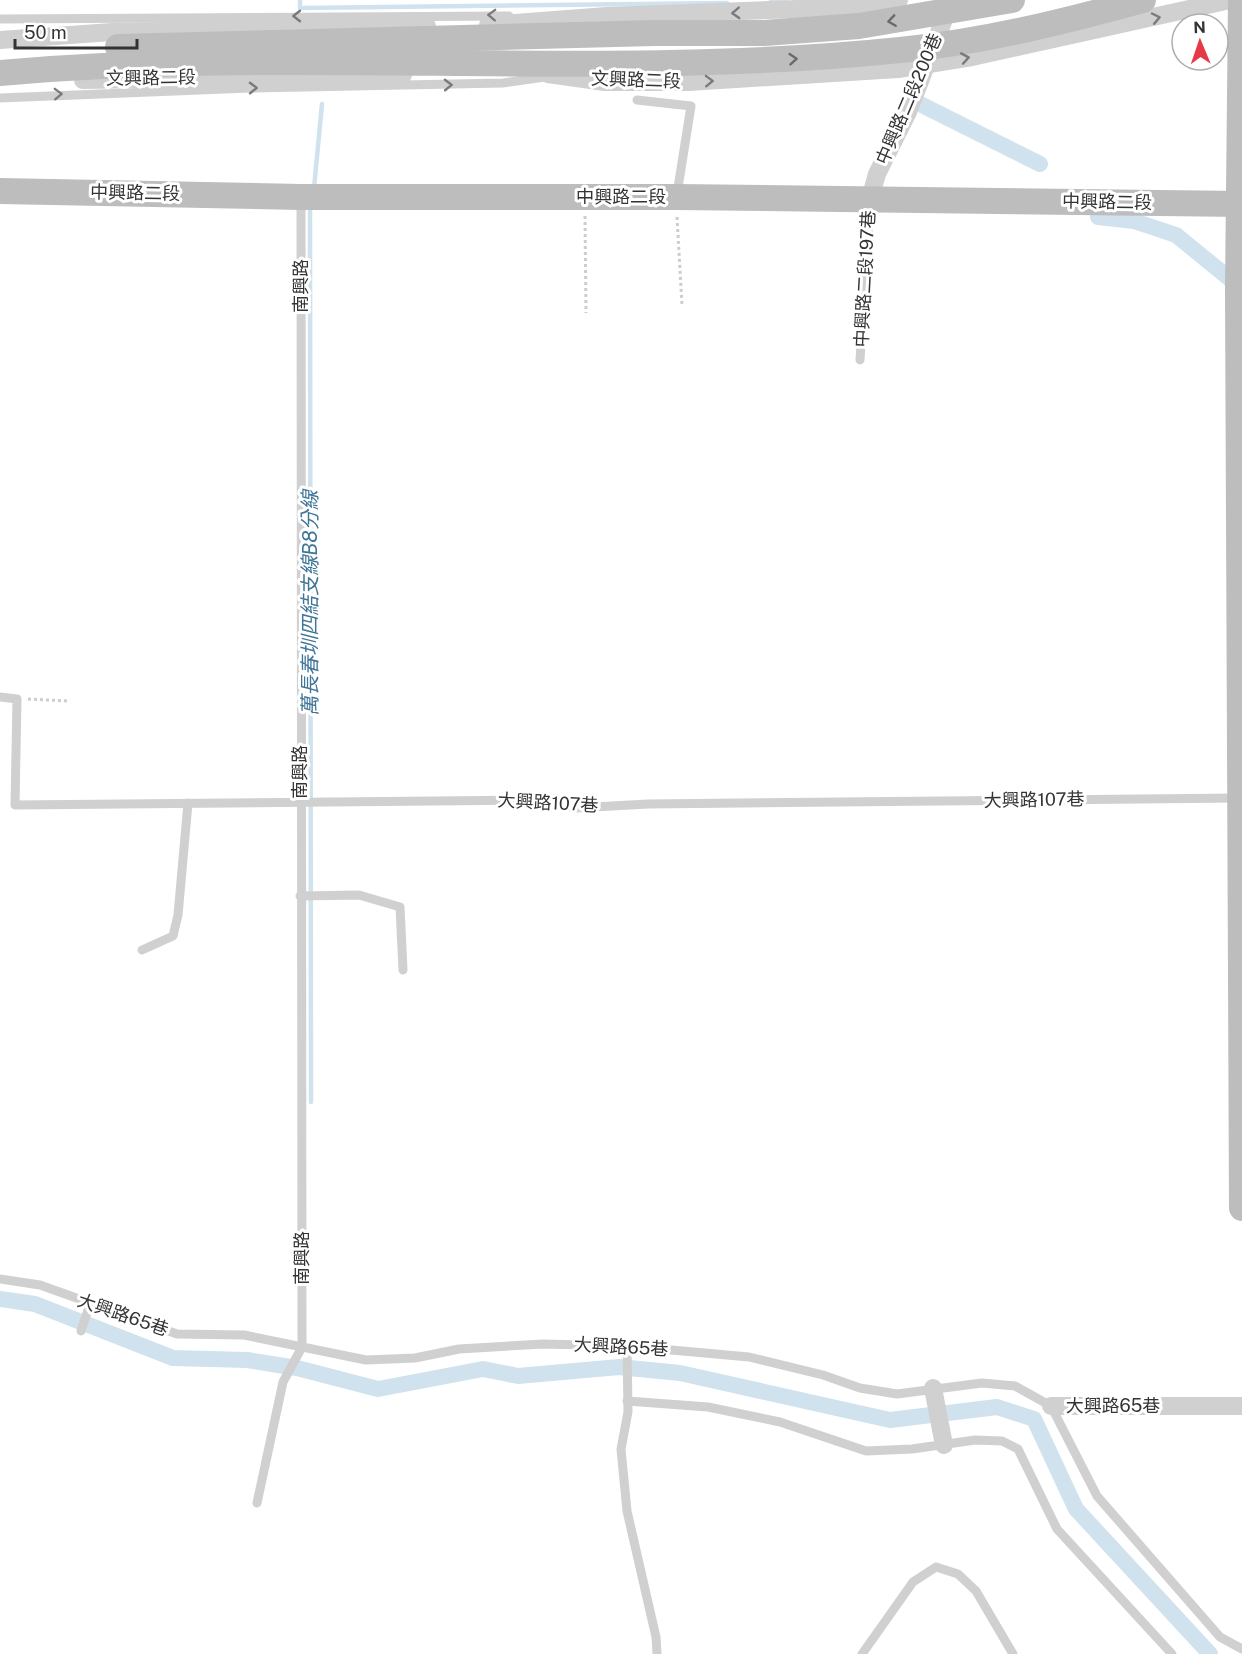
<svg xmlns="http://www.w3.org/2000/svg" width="1242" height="1654" viewBox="0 0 1242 1654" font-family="'Public Sans','Noto Sans TC',sans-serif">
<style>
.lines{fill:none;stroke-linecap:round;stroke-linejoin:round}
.stream{stroke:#cfe2ee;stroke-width:4.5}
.canal{stroke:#cfe2ee;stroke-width:16}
.path{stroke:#cdcdcd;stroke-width:3;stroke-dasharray:3 3;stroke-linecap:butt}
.lane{stroke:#d0d0d0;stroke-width:9}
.street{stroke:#d0d0d0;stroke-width:18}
.secondary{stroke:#bdbdbd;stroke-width:26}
.oneway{stroke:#7a7a7a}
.oneway2{stroke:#6a6a6a}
.labels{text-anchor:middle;stroke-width:6;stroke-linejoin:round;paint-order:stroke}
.street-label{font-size:18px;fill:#333;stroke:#fff}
.water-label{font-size:20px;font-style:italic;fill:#3f7597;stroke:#fff}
</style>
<rect width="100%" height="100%" fill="#fff"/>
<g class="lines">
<!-- stream -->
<g class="stream">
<polyline points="300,0 300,8 727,3"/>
<polyline points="771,1 786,0"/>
<polyline points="314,188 322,104"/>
<polyline points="310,205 311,1102"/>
</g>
<!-- canal -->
<g class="canal">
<polyline points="918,103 1040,164"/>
<polyline points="1098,217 1134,221 1176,235 1230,279"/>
<polyline points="0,1299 35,1304 173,1358 247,1360 297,1368 378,1389 483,1369 518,1376 619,1367 680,1373 890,1420 997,1407 1034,1419 1076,1509 1210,1654"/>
</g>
<!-- path -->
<g class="path">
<polyline points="585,216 586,313"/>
<polyline points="677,217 682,305"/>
<polyline points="28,699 68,701"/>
</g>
<!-- lane -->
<g class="lane">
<polyline points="0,19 509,16"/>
<polyline points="0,98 250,88 503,83 552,76"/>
<polyline points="637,100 691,106 677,194"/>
<polyline points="860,360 870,200"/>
<polyline points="0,697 17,699 15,805 535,800 576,808 648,804 1238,798"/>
<polyline points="300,896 359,895 400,907 403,970"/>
<polyline points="142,950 173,936 178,915 188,803"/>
<polyline points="0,1279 40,1285 177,1334 244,1335 366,1360 415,1358 459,1349 543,1344 627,1346 749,1357 823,1375 860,1388 897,1394 982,1383 1015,1386 1051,1406 1097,1496 1220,1637 1242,1649"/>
<polyline points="81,1331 90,1304"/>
<polyline points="627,1346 628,1412 621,1449 627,1511 656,1637 657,1654"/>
<polyline points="627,1401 708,1407 780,1422 866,1451 912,1449 975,1440 1002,1441 1018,1449 1057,1529 1172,1654"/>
<polyline points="257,1503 283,1382 302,1347 301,199"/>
<polyline points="862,1654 913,1582 936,1567 958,1574 976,1591 1013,1654"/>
</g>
<!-- street -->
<g class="street">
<polyline points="488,25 607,16 851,7 899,0"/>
<polyline points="0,40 112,32 427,26"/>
<polyline points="548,74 605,82 688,82 898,69 972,57 1230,0"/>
<polyline points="83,80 403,75"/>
<polyline points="870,199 877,174 908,112 950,4"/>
<polyline points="933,1388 944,1445"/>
<polyline points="1051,1406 1242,1406"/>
</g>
<!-- secondary -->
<g class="secondary">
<polyline points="1241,0 1238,289 1242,1208"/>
<polyline points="118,47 654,33 764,33 859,26 1012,0"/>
<path d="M0,73C299,46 601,81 900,50C982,42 1063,22 1143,0"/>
<polyline points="0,191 301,197 676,197 1242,204"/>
</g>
</g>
<!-- one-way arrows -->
<defs><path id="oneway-chevron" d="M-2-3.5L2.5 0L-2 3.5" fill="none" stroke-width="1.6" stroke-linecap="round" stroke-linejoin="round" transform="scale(1.5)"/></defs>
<g class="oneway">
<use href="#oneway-chevron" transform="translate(736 13) rotate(177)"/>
<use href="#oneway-chevron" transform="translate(492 15) rotate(-178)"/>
<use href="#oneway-chevron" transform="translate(297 16) rotate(180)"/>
<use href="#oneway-chevron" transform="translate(1156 18) rotate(-12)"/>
<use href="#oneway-chevron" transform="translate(965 58) rotate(-10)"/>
<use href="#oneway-chevron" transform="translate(709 81) rotate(-2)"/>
<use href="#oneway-chevron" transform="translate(448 85) rotate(-1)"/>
<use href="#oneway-chevron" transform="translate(253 88) rotate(-1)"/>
<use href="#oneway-chevron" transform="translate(58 94) rotate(-2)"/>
</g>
<g class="oneway2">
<use href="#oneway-chevron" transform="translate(892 21) rotate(172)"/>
<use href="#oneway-chevron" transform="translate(793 59) rotate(-5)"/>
</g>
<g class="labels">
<!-- street labels -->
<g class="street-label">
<text transform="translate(151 78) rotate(-1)" y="6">文興路二段</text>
<text transform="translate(636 80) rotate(2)" y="6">文興路二段</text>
<text transform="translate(909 99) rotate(-67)" y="6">中興路二段200巷</text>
<text transform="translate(135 193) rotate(1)" y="6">中興路二段</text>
<text x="621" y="203">中興路二段</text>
<text transform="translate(1107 202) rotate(1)" y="6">中興路二段</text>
<text transform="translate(865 279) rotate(-87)" y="6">中興路二段197巷</text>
<text transform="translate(301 286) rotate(-90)" y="6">南興路</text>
<text transform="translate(300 772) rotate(-90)" y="6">南興路</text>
<text transform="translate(1034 800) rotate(-1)" y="6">大興路107巷</text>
<text transform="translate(548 803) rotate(3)" y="6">大興路107巷</text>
<text transform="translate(302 1258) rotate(-90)" y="6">南興路</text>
<text transform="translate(123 1315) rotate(19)" y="6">大興路65巷</text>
<text transform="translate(621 1347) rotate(3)" y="6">大興路65巷</text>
<text x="1113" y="1412">大興路65巷</text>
</g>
<!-- water labels -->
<g class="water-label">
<text transform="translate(310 603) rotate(-90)" y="7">萬長春圳四結支線B8分線</text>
</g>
</g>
<!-- north arrow -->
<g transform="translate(1200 42) rotate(358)"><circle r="28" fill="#ffffff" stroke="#adadad" stroke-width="1.5"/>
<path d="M0-4.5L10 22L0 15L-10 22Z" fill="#e63946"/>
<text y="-9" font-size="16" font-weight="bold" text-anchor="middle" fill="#333333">N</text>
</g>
<!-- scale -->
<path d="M15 39v9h122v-9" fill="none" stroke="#333333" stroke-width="3"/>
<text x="24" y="39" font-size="18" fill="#333333" stroke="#ffffff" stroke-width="4.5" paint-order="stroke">50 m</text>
</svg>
